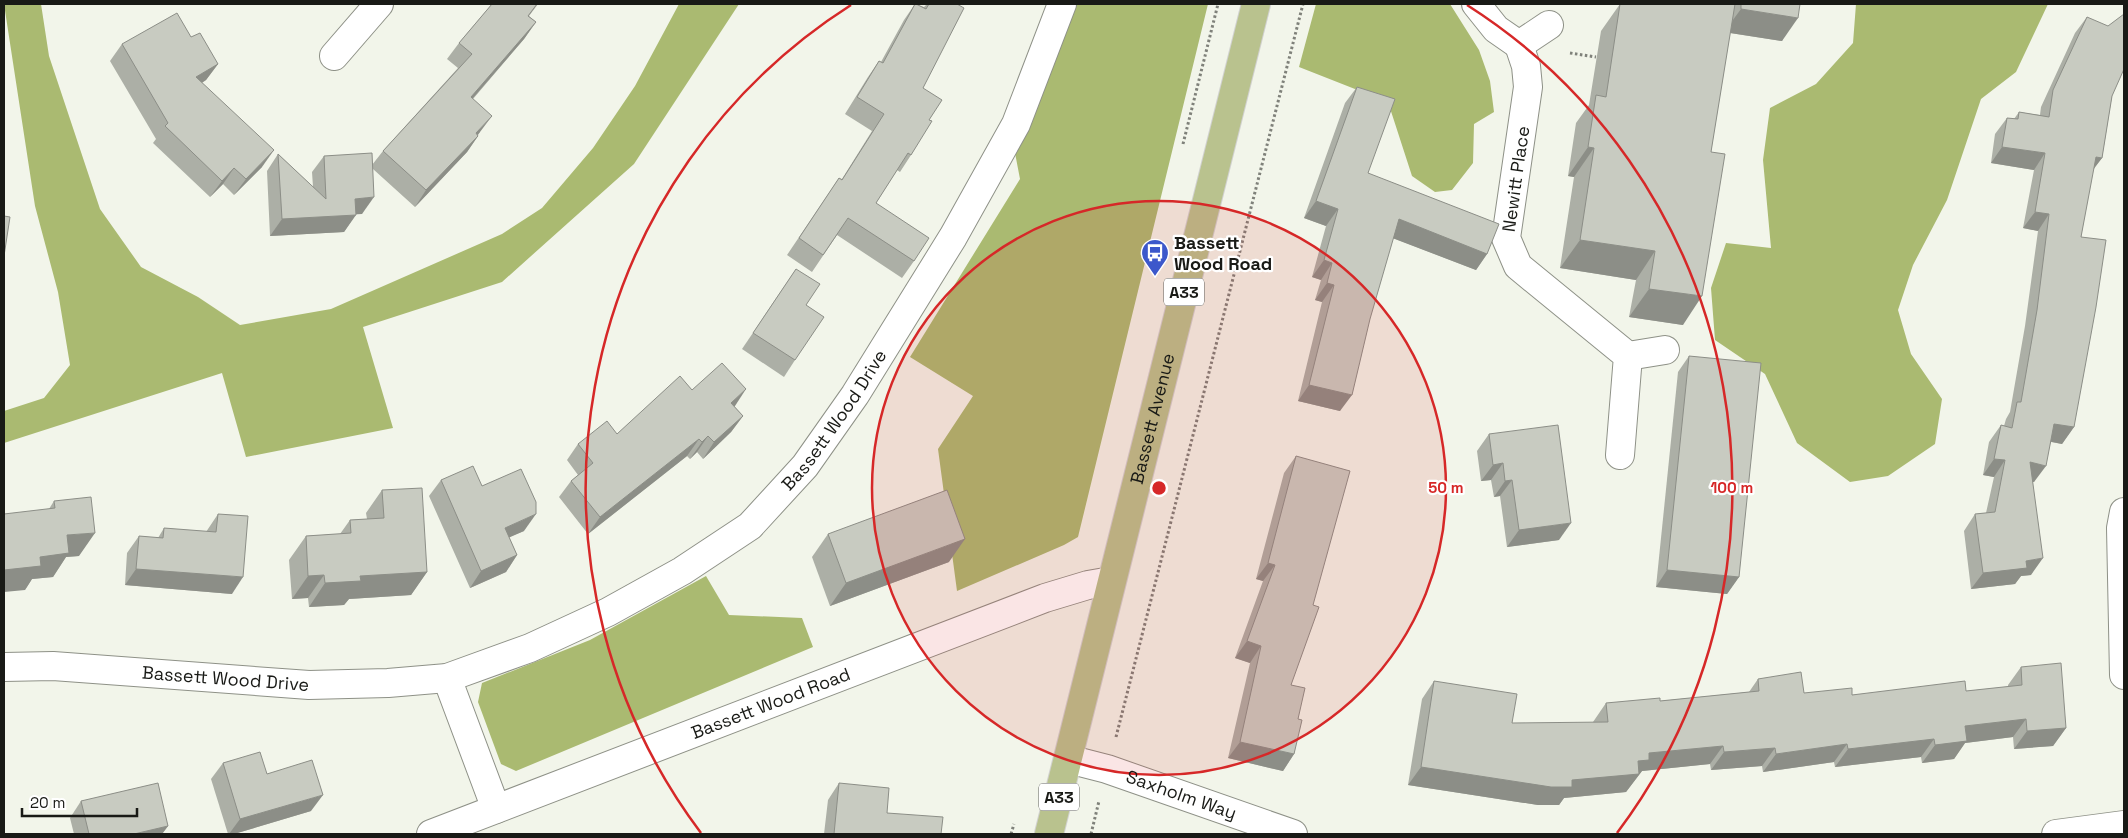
<svg xmlns="http://www.w3.org/2000/svg" width="2128" height="838" viewBox="0 0 2128 838" font-family="'Space Grotesk',sans-serif">
<style>
.forest{fill:#aaba71}
.lines{fill:none;stroke-linecap:round;stroke-linejoin:round}
.street-casing{stroke:#8e9187;stroke-width:30}
.primary-casing{stroke:#d1d1d0;stroke-width:30}
.path{stroke:#7f817a;stroke-width:3;stroke-dasharray:2.5 2.5;stroke-linecap:butt}
.street{stroke:#fff;stroke-width:28}
.primary{stroke:#b9c28e;stroke-width:28}
.wall{fill:#acafa6}
.shaded-wall{fill:#8c8e87}
.building{fill:#c8cbc1;stroke:#8c8e87}
.ring{fill:none;stroke:#d62828;stroke-width:2.5}
.labels{text-anchor:middle;stroke-width:4.5;stroke-linejoin:round;paint-order:stroke}
.shield{fill:#fff;stroke:#5e5f5c;stroke-width:1}
.shield-label{font-size:16px;font-weight:bold;fill:#191a16}
.street-label{font-size:18px;fill:#191a16;stroke:#fff}
.poi-label{font-size:18px;font-weight:bold;fill:#191a16;stroke:#fff;text-anchor:start}
.centre{fill:#d62828;stroke:#fff;stroke-width:2.5}
.ring-label{font-size:15px;text-anchor:middle;font-weight:bold;fill:#d62828;stroke:#fff;stroke-width:4.5;stroke-linejoin:round;paint-order:stroke}
</style>
<rect width="100%" height="100%" fill="#f2f5ea"/>
<!-- forest -->
<g class="forest">
<polygon points="4,4 41,4 49,56 100,209 141,267 198,297 240,325 331,309 502,234 542,208 593,148 635,86 679,4 739,4 634,164 502,282 363,327 393,428 246,457 222,373 4,443 4,411 44,398 70,365 58,292 35,206"/>
<polygon points="1074,4 1208,4 1078,537 1064,545 957,591 938,449 973,396 910,357 1020,179 1015,153"/>
<polygon points="1316,4 1450,4 1479,50 1490,81 1494,112 1474,124 1473,163 1452,190 1435,192 1412,176 1388,102 1299,67"/>
<polygon points="1856,4 2048,4 2016,72 1981,99 1947,200 1913,265 1898,310 1911,354 1942,399 1935,444 1888,476 1850,482 1797,443 1765,374 1715,340 1711,288 1726,243 1771,248 1763,160 1770,108 1816,84 1853,43"/>
<polygon points="706,576 729,615 802,618 813,647 516,771 501,764 478,702 482,683 590,640"/>
</g>
<g class="lines">
<defs>
<g id="street">
<polyline points="1476,4 1496,29 1519,45"/>
<polyline points="1519,45 1526,66 1528,87 1506,238 1518,266 1628,356 1620,455"/>
<polyline points="1519,45 1549,25"/>
<polyline points="334,56 379,4"/>
<polyline points="1628,356 1665,350"/>
<polyline points="2124,512 2121,528 2124,675"/>
<path id="s1" d="M4,667L53,666L309,685L388,683L447,678L530,648L608,612L682,571L750,526L805,466L855,395L953,237L1016,124L1062,4"/>
<polyline points="447,678 496,809"/>
<path id="s2" d="M1068,759L1107,769L1293,834"/>
<path id="s3" d="M431,834L1045,598L1088,585L1111,581"/>
<polyline points="2056,834 2124,825"/>
</g>
<g id="primary">
<path id="s4" d="M1049,834L1256,4"/>
</g>
</defs>
<!-- street casing -->
<use href="#street" class="street-casing"/>
<!-- primary casing -->
<use href="#primary" class="primary-casing"/>
<!-- path -->
<g class="path">
<polyline points="1570,53 1596,57"/>
<polyline points="1183,144 1218,4"/>
<polyline points="1116,737 1303,4"/>
<polyline points="1011,834 1014,824"/>
<polyline points="1091,834 1099,801"/>
</g>
<!-- street -->
<use href="#street" class="street"/>
<!-- primary -->
<use href="#primary" class="primary"/>
</g>
<!-- wall -->
<g class="wall">
<polygon points="492,4 538,4 529,16 536,22 524,39 473,99 480,132 478,135 478,136 467,152 415,207 373,169 362,214 356,214 344,232 270,236 267,171 278,154 313,187 312,172 324,156 372,165 383,151 458,68 447,59 459,43"/>
<polygon points="915,4 924,7 927,4 957,4 923,88 929,120 911,155 900,172 897,170 876,203 914,261 902,278 837,235 812,272 787,255 839,178 842,179 872,131 845,114 868,77 879,61 881,62 904,20"/>
<polygon points="1620,4 1800,4 1782,41 1730,33 1683,325 1629,317 1636,280 1560,268 1574,177 1568,176 1576,123 1589,105 1601,31"/>
<polygon points="2087,17 2112,96 2102,158 2093,169 2081,237 2074,427 2062,444 2051,442 2034,482 2033,482 2031,575 2021,576 2015,584 1971,589 1964,531 1975,514 1986,513 1994,477 1983,475 1989,442 2001,425 2004,426 2006,419 2010,412 2025,326 2038,231 2023,228 2034,170 1991,163 1995,134 2007,118 2014,119 2019,112 2040,115 2041,107 2075,33"/>
<polygon points="191,37 218,64 206,80 202,83 262,167 234,195 223,184 210,197 153,143 156,139 110,61 122,44"/>
<polygon points="1357,87 1368,173 1487,254 1476,270 1393,238 1340,411 1298,401 1322,302 1315,300 1321,280 1312,277 1326,226 1304,218 1345,103"/>
<polygon points="796,269 795,360 784,377 742,349"/>
<polygon points="1689,356 1739,577 1727,594 1656,587 1678,372"/>
<polygon points="692,390 734,406 743,416 731,432 703,459 697,452 690,459 687,456 588,534 559,497 571,481 578,475 567,460 578,444 617,434"/>
<polygon points="1489,434 1559,540 1507,547 1500,496 1494,497 1491,480 1481,481 1477,451"/>
<polygon points="1296,456 1291,685 1298,719 1294,754 1283,771 1228,758 1250,663 1235,658 1263,581 1256,579 1284,473"/>
<polygon points="441,480 482,486 524,531 509,537 517,555 506,572 470,588 429,496"/>
<polygon points="382,490 427,572 411,595 349,599 344,605 309,607 308,598 292,599 289,560 306,536 340,534 350,520 367,519 366,513"/>
<polygon points="54,501 79,556 66,557 53,577 32,579 25,590 49,509"/>
<polygon points="218,514 232,594 125,585 127,553 139,536 158,538 164,528 206,532"/>
<polygon points="828,534 949,562 830,606 812,557"/>
<polygon points="2021,667 2066,728 2053,746 2014,749 2013,737 1965,743 1954,759 1922,763 1921,757 1835,767 1834,762 1763,772 1762,766 1711,770 1710,764 1642,771 1626,792 1564,798 1559,805 1538,805 1408,785 1422,699 1434,681 1512,723 1593,723 1593,722 1606,703 1660,701 1749,692 1758,679 1804,693 1852,695 1966,691 2008,687 2008,685"/>
<polygon points="223,763 267,774 311,811 234,834 228,834 211,779"/>
<polygon points="839,783 887,813 941,834 824,834 828,800"/>
<polygon points="81,801 168,826 162,834 74,834 70,818"/>
</g>
<!-- shaded-wall -->
<g class="shaded-wall">
<polygon points="1741,9 1798,18 1782,41 1724,32"/>
<polygon points="536,22 524,39 459,114 471,97"/>
<polygon points="218,64 206,80 185,93 196,77"/>
<polygon points="492,116 480,132 464,150 476,133"/>
<polygon points="478,136 467,152 415,207 426,190"/>
<polygon points="1588,147 1594,148 1574,177 1568,176"/>
<polygon points="2002,147 2045,153 2034,170 1991,163"/>
<polygon points="274,150 262,167 234,195 246,179"/>
<polygon points="2096,157 2102,158 2090,174"/>
<polygon points="234,168 223,184 210,197 222,181"/>
<polygon points="374,197 362,214 343,215 355,199"/>
<polygon points="1316,201 1338,209 1326,226 1304,218"/>
<polygon points="2035,212 2049,214 2038,231 2023,228"/>
<polygon points="356,215 344,232 270,236 282,219"/>
<polygon points="1399,219 1487,254 1476,270 1387,236"/>
<polygon points="1580,240 1655,251 1636,280 1560,268"/>
<polygon points="1324,260 1332,263 1321,280 1312,277"/>
<polygon points="1327,283 1334,285 1322,302 1315,300"/>
<polygon points="1649,289 1702,296 1683,325 1629,317"/>
<polygon points="1309,385 1352,395 1340,411 1298,401"/>
<polygon points="746,389 735,406 720,420 731,403"/>
<polygon points="743,416 731,432 703,459 714,442"/>
<polygon points="2054,424 2074,427 2062,444 2043,440"/>
<polygon points="708,436 697,452 690,459 702,442"/>
<polygon points="699,439 687,456 588,534 600,517"/>
<polygon points="1994,459 2005,460 1994,477 1983,475"/>
<polygon points="2030,462 2046,466 2034,482 2018,478"/>
<polygon points="1503,463 1491,480 1481,481 1493,465"/>
<polygon points="1512,480 1500,496 1494,497 1505,481"/>
<polygon points="536,514 524,531 494,544 505,528"/>
<polygon points="1571,523 1559,540 1507,547 1519,530"/>
<polygon points="95,533 79,556 66,557 53,577 32,579 25,590 4,592 4,570 40,557 67,535"/>
<polygon points="965,539 949,562 830,606 846,583"/>
<polygon points="517,555 506,572 470,588 481,571"/>
<polygon points="2043,558 2031,575 2021,576 2015,584 1971,589 1983,573 2026,561"/>
<polygon points="1268,563 1275,565 1263,581 1256,579"/>
<polygon points="136,569 243,577 232,594 125,585"/>
<polygon points="1667,570 1739,577 1727,594 1656,587"/>
<polygon points="427,572 411,595 349,599 344,605 309,607 325,583 360,576"/>
<polygon points="324,575 308,598 292,599 308,576"/>
<polygon points="1247,641 1261,646 1250,663 1235,658"/>
<polygon points="2026,719 2013,737 1965,743 1954,759 1922,763 1935,745 1965,726"/>
<polygon points="2066,728 2053,746 2014,749 2027,731"/>
<polygon points="1934,739 1921,757 1835,767 1848,749"/>
<polygon points="1240,742 1294,754 1283,771 1228,758"/>
<polygon points="1847,744 1834,762 1763,772 1776,754"/>
<polygon points="1723,746 1710,764 1642,771 1626,792 1564,798 1559,805 1538,805 1408,785 1421,767 1572,780 1638,761 1649,753"/>
<polygon points="1775,748 1762,766 1711,770 1724,752"/>
<polygon points="323,795 311,811 234,834 229,834 240,819"/>
<polygon points="168,826 162,834 134,834"/>
</g>
<!-- building -->
<g class="building">
<polygon points="492,4 537,4 528,16 536,22 471,97 492,116 476,133 478,136 426,190 383,151 472,54 459,43"/>
<polygon points="915,4 916,4 926,9 929,4 957,4 964,8 923,88 942,100 929,120 932,121 911,155 908,153 876,203 929,238 914,261 848,218 823,255 799,238 839,178 842,180 884,114 857,97 879,61 883,63"/>
<polygon points="1620,4 1735,4 1711,152 1725,154 1702,296 1649,289 1655,251 1580,240 1594,148 1588,147 1596,95 1606,97"/>
<polygon points="1741,4 1800,4 1798,18 1741,9"/>
<polygon points="177,13 191,37 200,33 218,64 196,77 274,150 246,179 234,168 222,181 165,126 168,123 122,44"/>
<polygon points="2124,14 2124,69 2112,96 2102,158 2096,157 2081,237 2106,240 2096,307 2074,427 2054,424 2046,466 2030,462 2043,558 2026,561 2027,568 1983,573 1975,514 1995,512 2005,460 1994,459 2001,425 2012,428 2017,402 2021,402 2037,310 2049,214 2035,212 2045,153 2002,147 2007,118 2018,119 2019,112 2049,117 2053,90 2087,17 2108,26"/>
<polygon points="1357,87 1395,99 1368,173 1499,224 1487,254 1399,219 1370,319 1352,395 1309,385 1334,285 1327,283 1332,263 1324,260 1338,209 1316,201"/>
<polygon points="372,153 374,197 355,199 356,215 282,219 278,154 326,199 324,156"/>
<polygon points="4,216 10,217 4,256"/>
<polygon points="796,269 820,284 806,305 824,317 795,360 753,333"/>
<polygon points="1689,356 1761,363 1739,577 1667,570"/>
<polygon points="722,363 746,389 731,403 743,416 714,442 708,436 702,442 699,439 600,517 571,481 593,463 578,444 607,421 617,434 680,376 692,390"/>
<polygon points="1558,425 1571,523 1519,530 1512,480 1505,481 1503,463 1493,465 1489,434"/>
<polygon points="1296,456 1350,471 1313,605 1319,607 1291,685 1305,688 1298,719 1302,720 1294,754 1240,742 1261,646 1247,641 1275,565 1268,563"/>
<polygon points="473,466 482,486 521,469 536,502 536,514 505,528 517,555 481,571 441,480"/>
<polygon points="422,488 427,572 360,576 361,581 325,583 324,575 308,576 306,536 351,533 350,520 384,518 382,490"/>
<polygon points="947,490 965,539 846,583 828,534"/>
<polygon points="91,497 95,533 67,535 69,553 40,557 41,566 4,570 4,514 55,508 54,501"/>
<polygon points="218,514 248,516 243,577 136,569 139,536 163,538 164,528 216,532"/>
<polygon points="2061,663 2066,728 2027,731 2026,719 1965,726 1967,741 1935,745 1934,739 1848,749 1847,744 1776,754 1775,748 1724,752 1723,746 1649,753 1649,760 1638,761 1639,774 1572,780 1572,787 1551,787 1421,767 1434,681 1517,694 1512,723 1608,722 1606,703 1660,698 1660,701 1759,691 1758,679 1801,672 1804,693 1852,688 1852,695 1965,681 1966,691 2022,685 2021,667"/>
<polygon points="260,752 267,774 312,760 323,795 240,819 223,763"/>
<polygon points="158,783 168,826 134,834 89,834 81,801"/>
<polygon points="839,783 889,788 887,813 943,817 941,834 834,834"/>
</g>
<!-- distance rings -->
<circle cx="1159" cy="488" r="287" fill="#d62828" fill-opacity=".12"/>
<g class="ring">
<circle cx="1159" cy="488" r="287"/>
<path d="M701 833A573 573 0 0 1 851 5M1467 5A573 573 0 0 1 1617 833"/>
</g>
<!-- icons -->
<defs>
<symbol id="bus-pin" viewBox="-11 -11 22 30"><path d="M0 17L-7.5 6A9.5 9.5 0 1 1 7.5 6Z" fill="#3c58cb" stroke="#fff"/><path d="M-5-6H5V4H4V6H2V4H-2V6H-4V4H-5ZM-3.5-4V0h7V-4ZM-3.5 1.2v1.5H-2V1.2ZM2 1.2v1.5H3.5V1.2Z" fill="#fff"/></symbol>
</defs>
<g fill-rule="evenodd">
<use href="#bus-pin" x="1139" y="237" width="32" height="43"/>
</g>
<g class="labels">
<!-- shield labels -->
<g class="shield">
<rect x="1164" y="278.5" width="40" height="27" rx="4"/>
<rect x="1039" y="783.5" width="40" height="27" rx="4"/>
</g>
<g class="shield-label">
<text x="1184" y="298">A33</text>
<text x="1059" y="803">A33</text>
</g>
<!-- street labels -->
<g class="street-label">
<text transform="translate(1516 179) rotate(-82)" y="6">Newitt Place</text>
<text dy="6" stroke="none"><textPath href="#s1" startOffset="920">Bassett Wood Drive</textPath></text>
<text dy="6" stroke="none"><textPath href="#s4" startOffset="428">Bassett Avenue</textPath></text>
<text dy="6" stroke="none"><textPath href="#s1" startOffset="222">Bassett Wood Drive</textPath></text>
<text dy="6" stroke="none"><textPath href="#s3" startOffset="364">Bassett Wood Road</textPath></text>
<text dy="6" stroke="none"><textPath href="#s2" startOffset="119">Saxholm Way</textPath></text>
</g>
<!-- poi labels -->
<g class="poi-label">
<text x="1174" y="249">Bassett<tspan x="1174" dy="21">Wood Road</tspan></text>
</g>
</g>
<circle cx="1159" cy="488" r="8" class="centre"/>
<g class="ring-label">
<text x="1446" y="493">50 m</text>
<text x="1732" y="493">100 m</text>
</g>
<!-- border -->
<rect width="2128" height="838" fill="none" stroke="#191a16" stroke-width="10"/>
<!-- scale -->
<path d="M22 808v8h115v-8" fill="none" stroke="#191a16" stroke-width="2.5"/>
<text x="30" y="808" font-size="15" fill="#191a16" stroke="#ffffff" stroke-width="4" paint-order="stroke">20 m</text>
</svg>
